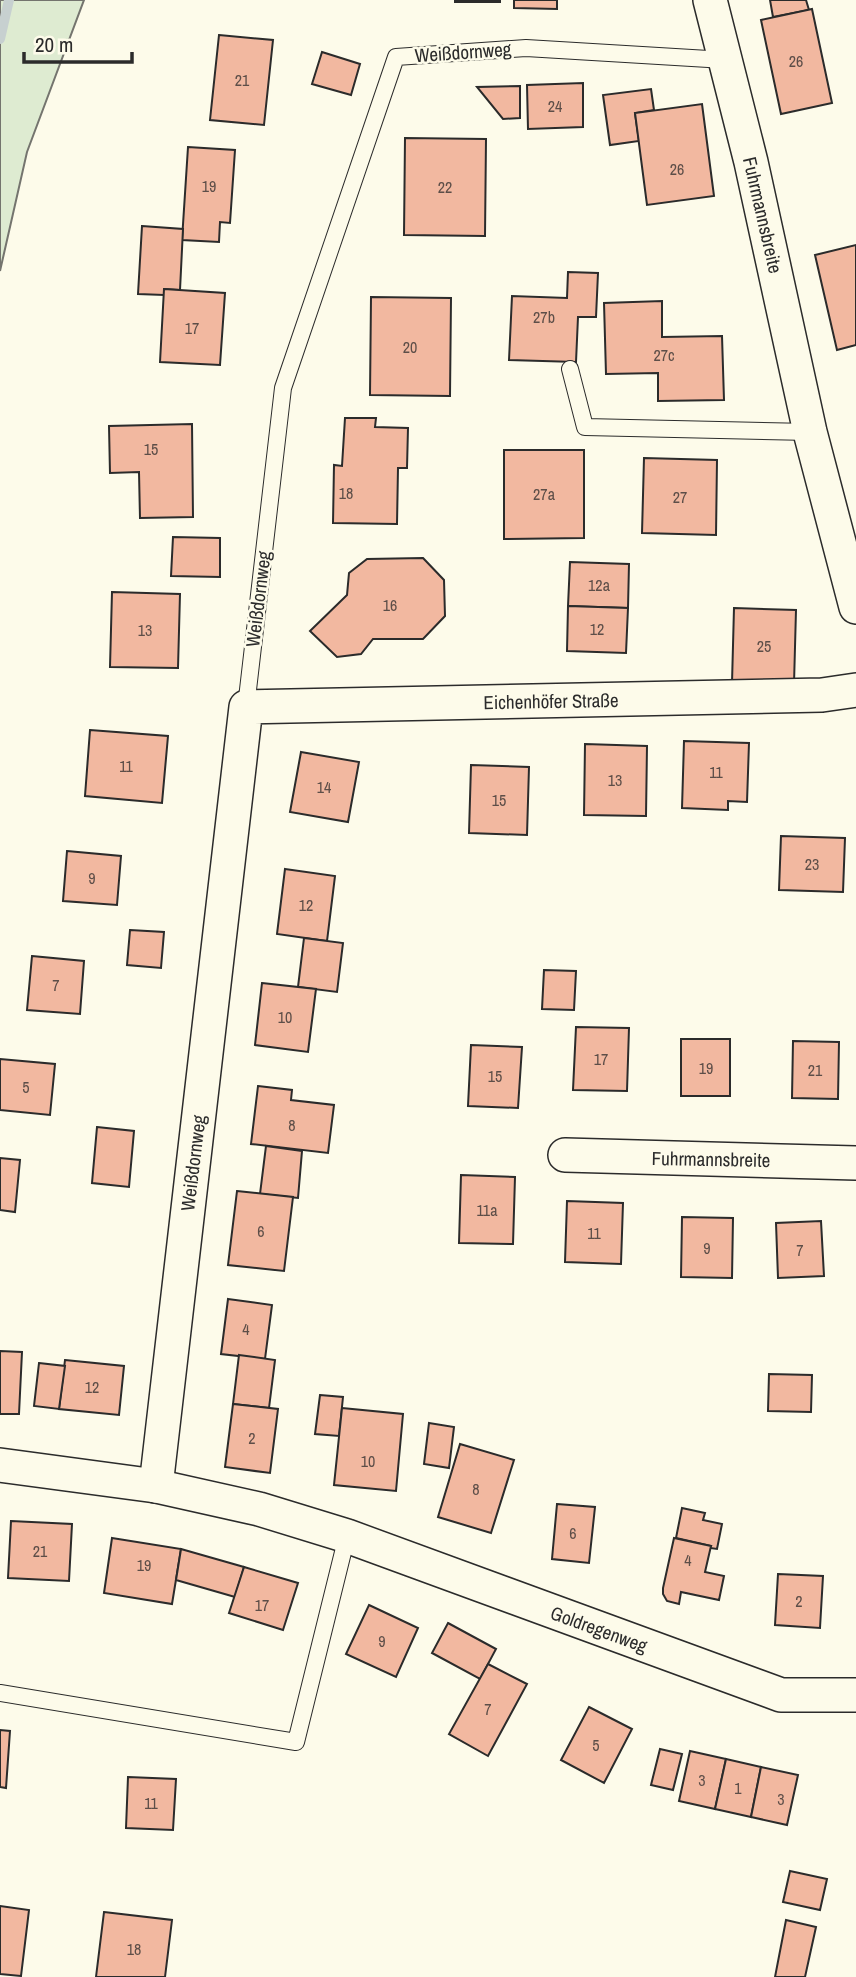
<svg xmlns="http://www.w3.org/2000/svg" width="856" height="1977" viewBox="0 0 856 1977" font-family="'Archivo Narrow',sans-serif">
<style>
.green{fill:#deebd1;stroke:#74746e;stroke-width:2}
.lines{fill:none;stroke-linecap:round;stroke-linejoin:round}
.stream{stroke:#c7d0d0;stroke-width:10}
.building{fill:#f2b8a0;stroke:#2b2b2b;stroke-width:2}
.lane-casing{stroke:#2b2b2b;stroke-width:18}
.street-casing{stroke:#2b2b2b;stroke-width:36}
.lane{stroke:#fdfbea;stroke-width:16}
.street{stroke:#fdfbea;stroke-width:33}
.labels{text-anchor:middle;stroke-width:5;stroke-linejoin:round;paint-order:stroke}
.number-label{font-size:16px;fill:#5d4e48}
.street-label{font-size:19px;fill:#2b2b2b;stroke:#fdfbea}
</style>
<rect width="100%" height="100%" fill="#fdfbea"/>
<!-- green -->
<polygon class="green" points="0,0 84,0 27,152 0,271"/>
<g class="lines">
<!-- stream -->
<polyline class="stream" points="0,39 9,0"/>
</g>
<!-- building -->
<g class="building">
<rect x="455" y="0" width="45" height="2"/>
<polygon points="514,0 557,0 557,9 514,8"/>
<polygon points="770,0 806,0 809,10 773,17"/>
<polygon points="812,9 832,103 781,114 761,20"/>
<polygon points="219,35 273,40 264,125 210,120"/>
<polygon points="322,52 360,64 351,95 312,84"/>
<polygon points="583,83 583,127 528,129 527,85"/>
<polygon points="520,86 520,118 503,119 477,87"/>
<polygon points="651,89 654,110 635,113 639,141 610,145 603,95"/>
<polygon points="702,104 714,196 647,205 635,113"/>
<polygon points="405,138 486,139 485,236 404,235"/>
<polygon points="188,147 235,150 230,223 220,222 219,242 182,240"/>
<polygon points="142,226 183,229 180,290 164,289 164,295 138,294"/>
<polygon points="856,245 856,345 837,350 815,255"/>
<polygon points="568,272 598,273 596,317 578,317 576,362 509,360 512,296 567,298"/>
<polygon points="164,289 225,293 220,365 160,362"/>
<polygon points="371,297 451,298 450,396 370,395"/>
<polygon points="662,301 662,337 722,336 724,400 658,401 658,373 606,374 604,303"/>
<polygon points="345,418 376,418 375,427 408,428 407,468 398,468 397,524 333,523 334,465 342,466"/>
<polygon points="192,424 193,517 140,518 139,472 110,473 109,426"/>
<polygon points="504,450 584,450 584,538 504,539"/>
<polygon points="644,458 717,460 716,535 642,533"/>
<polygon points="173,537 220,538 220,577 171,576"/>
<polygon points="423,558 444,580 445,616 423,639 373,639 361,654 337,657 310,631 347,595 349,573 367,559"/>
<polygon points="570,562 629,564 628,608 568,606"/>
<polygon points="112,592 180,594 178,668 110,667"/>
<polygon points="568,606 628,608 626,653 567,651"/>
<polygon points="734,608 796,610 794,684 732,683"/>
<polygon points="90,730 168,736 162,803 85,796"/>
<polygon points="684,741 749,743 747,802 728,801 728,810 682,808"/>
<polygon points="585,744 647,746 646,816 584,815"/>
<polygon points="301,752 359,762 348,822 290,812"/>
<polygon points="471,765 529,767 527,835 469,833"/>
<polygon points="781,836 845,838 843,892 779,890"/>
<polygon points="67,851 121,856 117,905 63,901"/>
<polygon points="285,869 335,876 327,941 277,934"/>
<polygon points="130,930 164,932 161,968 127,965"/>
<polygon points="304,938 343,943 337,992 298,987"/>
<polygon points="32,956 84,961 80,1014 27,1010"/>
<polygon points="544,970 576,971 574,1010 542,1009"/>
<polygon points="262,983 316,989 308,1052 255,1045"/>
<polygon points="576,1027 629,1028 627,1091 573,1090"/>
<rect x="681" y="1039" width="49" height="57"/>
<polygon points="793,1041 839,1042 838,1099 792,1098"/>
<polygon points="471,1045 522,1047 518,1108 468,1106"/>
<polygon points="0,1059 55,1064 50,1115 0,1110"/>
<polygon points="258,1086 292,1090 291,1100 334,1105 328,1153 251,1144"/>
<polygon points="97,1127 134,1131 129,1187 92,1183"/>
<polygon points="266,1146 302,1151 298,1198 260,1194"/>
<polygon points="0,1158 20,1160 15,1212 0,1210"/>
<polygon points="461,1175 515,1177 513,1244 459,1243"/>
<polygon points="237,1191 293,1197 284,1271 228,1265"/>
<polygon points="567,1201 623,1203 621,1264 565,1262"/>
<polygon points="682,1217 733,1218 732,1278 681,1277"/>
<polygon points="821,1221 824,1276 778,1278 776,1223"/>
<polygon points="228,1299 272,1305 265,1359 221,1354"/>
<polygon points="0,1351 22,1352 19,1414 0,1414"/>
<polygon points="239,1355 275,1360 269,1408 233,1404"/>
<polygon points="65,1360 124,1366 119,1415 59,1409"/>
<polygon points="39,1363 65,1366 59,1409 34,1406"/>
<polygon points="769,1374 812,1375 811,1412 768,1411"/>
<polygon points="320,1395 343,1397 339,1436 315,1434"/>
<polygon points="233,1404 278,1409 270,1473 225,1467"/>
<polygon points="342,1408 403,1414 396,1491 334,1485"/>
<polygon points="429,1423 454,1427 449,1468 424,1464"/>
<polygon points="460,1444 514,1460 491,1533 438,1517"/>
<polygon points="557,1504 595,1507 589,1563 552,1559"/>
<polygon points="682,1508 705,1513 703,1520 722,1524 717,1549 710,1548 711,1546 676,1538"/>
<polygon points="11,1521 72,1524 69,1581 8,1578"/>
<polygon points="112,1538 181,1549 172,1604 104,1593"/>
<polygon points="674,1538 711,1546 705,1572 724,1576 719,1600 681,1592 679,1604 667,1601 663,1594 663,1588"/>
<polygon points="181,1549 244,1567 235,1597 176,1580"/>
<polygon points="244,1567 298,1583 283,1630 229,1613"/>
<polygon points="778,1574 823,1576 820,1628 775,1625"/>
<polygon points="369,1605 418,1628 396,1677 346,1654"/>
<polygon points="448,1623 496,1649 480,1679 432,1653"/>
<polygon points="488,1664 527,1684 488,1756 449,1734"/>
<polygon points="589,1707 632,1729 604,1783 561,1760"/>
<polygon points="0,1730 10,1731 6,1788 0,1787"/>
<polygon points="660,1749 682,1754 673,1790 651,1785"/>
<polygon points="690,1751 726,1759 715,1809 679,1801"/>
<polygon points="726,1759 761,1767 751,1817 715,1809"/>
<polygon points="761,1767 798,1775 787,1825 751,1817"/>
<polygon points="128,1777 176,1779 173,1830 126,1828"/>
<polygon points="790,1871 827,1879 820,1910 783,1902"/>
<polygon points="0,1906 29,1910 21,1976 0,1974"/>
<polygon points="104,1912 172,1920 165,1977 96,1977"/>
<polygon points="786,1920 816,1927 805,1977 775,1977"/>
</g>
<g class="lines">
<defs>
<g id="lane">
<polyline points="570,369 585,427 810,432"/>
<polyline points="246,707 283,388 396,57 526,48 725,60"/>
<polyline points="0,1693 296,1742 347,1536"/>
</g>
<g id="street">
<polyline points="710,0 751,162 810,432 856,607"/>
<polyline points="565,1155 856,1163"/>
<polyline points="0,1465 156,1486 259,1509 347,1536 781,1695 856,1695"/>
<polyline points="156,1486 246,707 822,695 856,690"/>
</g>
</defs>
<!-- lane casing -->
<use href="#lane" class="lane-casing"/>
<!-- street casing -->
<use href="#street" class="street-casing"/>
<!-- lane -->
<use href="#lane" class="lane"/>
<!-- street -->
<use href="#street" class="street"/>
</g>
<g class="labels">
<!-- number labels -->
<g class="number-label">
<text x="796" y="67">26</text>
<text x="242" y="86">21</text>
<text x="555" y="112">24</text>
<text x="677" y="175">26</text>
<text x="209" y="192">19</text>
<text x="445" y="193">22</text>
<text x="544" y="323">27b</text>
<text x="192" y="334">17</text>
<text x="410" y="353">20</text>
<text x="664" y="361">27c</text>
<text x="151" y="455">15</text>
<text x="346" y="499">18</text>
<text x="544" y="500">27a</text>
<text x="680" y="503">27</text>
<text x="599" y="591">12a</text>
<text x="390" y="611">16</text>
<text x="597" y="635">12</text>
<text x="145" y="636">13</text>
<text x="764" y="652">25</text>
<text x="126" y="772">11</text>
<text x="716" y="778">11</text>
<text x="615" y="786">13</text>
<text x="324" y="793">14</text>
<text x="499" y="806">15</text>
<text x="812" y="870">23</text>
<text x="92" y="884">9</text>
<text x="306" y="911">12</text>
<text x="56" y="991">7</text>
<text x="285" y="1023">10</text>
<text x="601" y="1065">17</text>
<text x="706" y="1074">19</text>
<text x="815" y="1076">21</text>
<text x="495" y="1082">15</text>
<text x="26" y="1093">5</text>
<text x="292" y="1131">8</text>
<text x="487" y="1216">11a</text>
<text x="261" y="1237">6</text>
<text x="594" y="1239">11</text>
<text x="707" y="1254">9</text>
<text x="800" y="1256">7</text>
<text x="246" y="1335">4</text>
<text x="92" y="1393">12</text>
<text x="252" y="1444">2</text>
<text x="368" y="1467">10</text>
<text x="476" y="1495">8</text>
<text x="573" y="1539">6</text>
<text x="40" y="1557">21</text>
<text x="688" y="1566">4</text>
<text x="144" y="1571">19</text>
<text x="799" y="1607">2</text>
<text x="262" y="1611">17</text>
<text x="382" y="1647">9</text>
<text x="488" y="1715">7</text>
<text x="596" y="1751">5</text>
<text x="702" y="1786">3</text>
<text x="738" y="1794">1</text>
<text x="781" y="1805">3</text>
<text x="151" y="1809">11</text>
<text x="134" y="1955">18</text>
</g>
<!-- street labels -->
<g class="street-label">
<text transform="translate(463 52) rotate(-4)" y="7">Weißdornweg</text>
<text transform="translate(763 215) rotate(77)" y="7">Fuhrmannsbreite</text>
<text transform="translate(258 599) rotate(-83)" y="7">Weißdornweg</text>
<text transform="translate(551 701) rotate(-1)" y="7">Eichenhöfer Straße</text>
<text transform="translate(711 1159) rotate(1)" y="7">Fuhrmannsbreite</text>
<text transform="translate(193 1163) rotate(-83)" y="7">Weißdornweg</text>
<text transform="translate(599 1629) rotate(20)" y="7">Goldregenweg</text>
</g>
</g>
<!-- scale -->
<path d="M24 52v10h108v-10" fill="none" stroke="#2b2b2b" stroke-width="3.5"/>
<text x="35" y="52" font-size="21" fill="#2b2b2b" stroke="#fdfbea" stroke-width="5" paint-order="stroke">20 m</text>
</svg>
